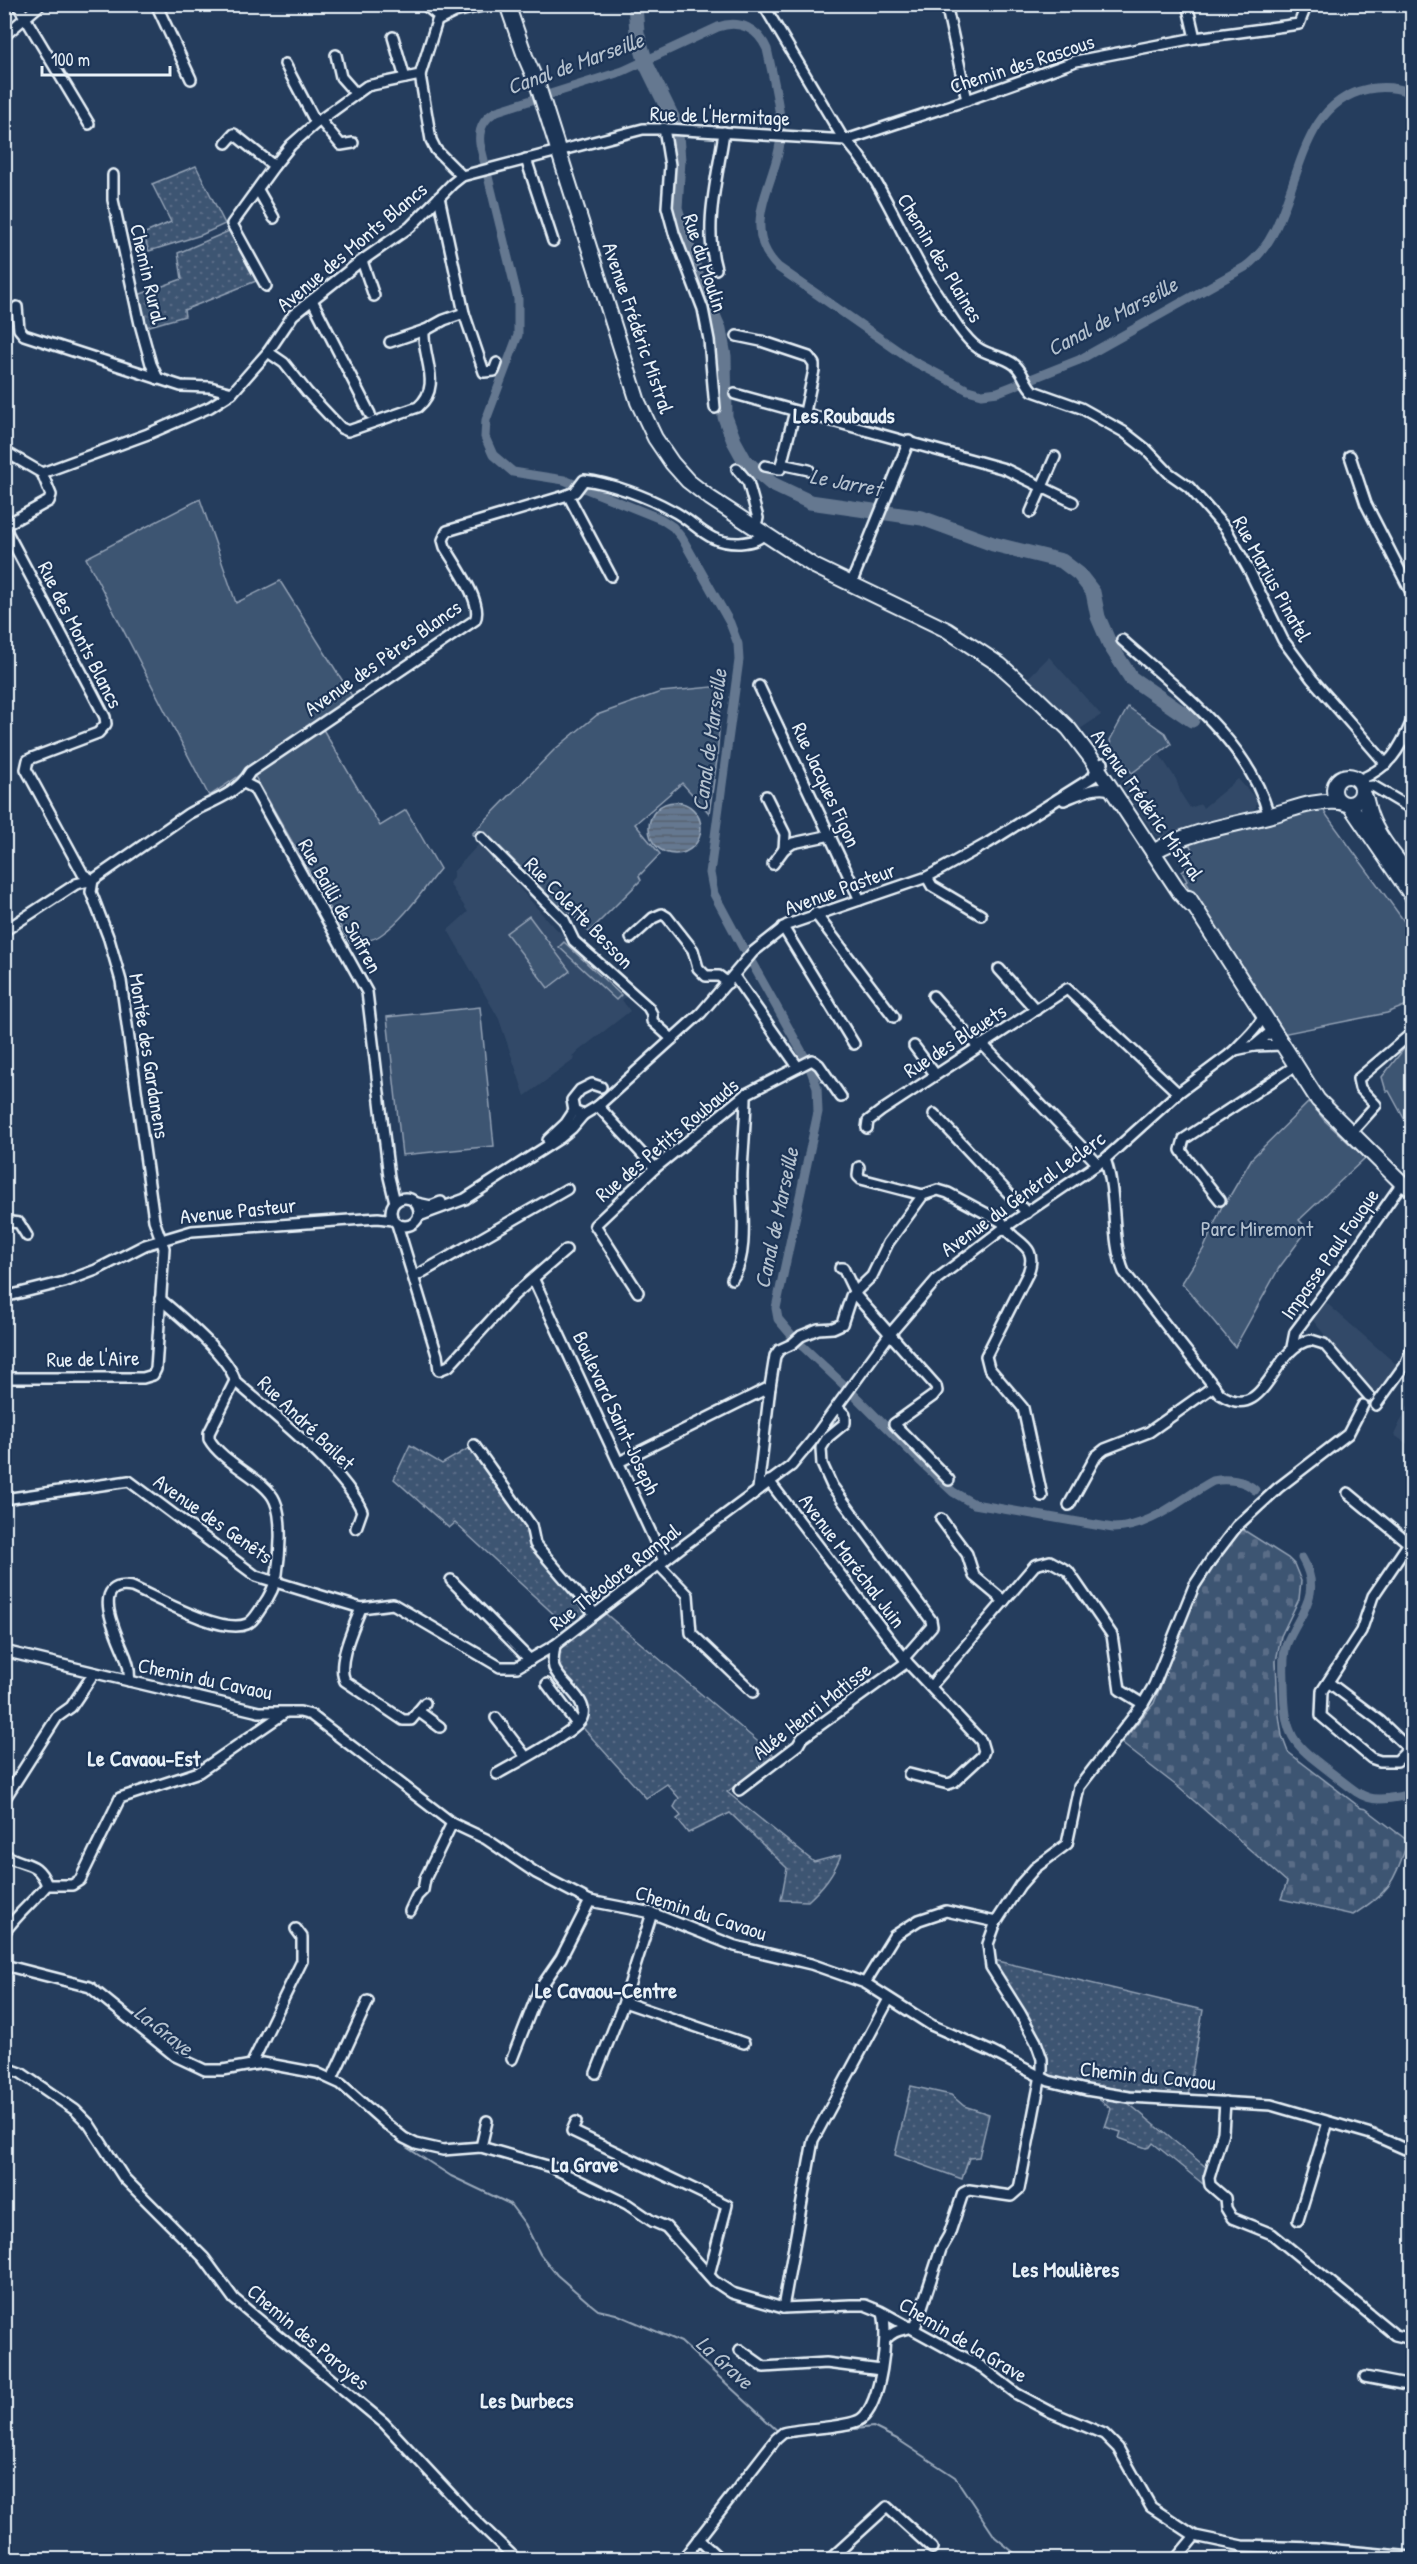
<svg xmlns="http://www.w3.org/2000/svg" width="1417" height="2564" viewBox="0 0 1417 2564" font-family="'Patrick Hand',sans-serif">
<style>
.built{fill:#334a68}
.grass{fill:url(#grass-dots);stroke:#93a2b5;stroke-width:1.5}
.cemetery{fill:url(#cemetery-stones);stroke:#93a2b5;stroke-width:1.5}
.green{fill:#3e5472;stroke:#93a2b5;stroke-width:1.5}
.water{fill:url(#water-rules);stroke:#99a8ba;stroke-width:1.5}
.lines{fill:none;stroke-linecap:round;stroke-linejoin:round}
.stream{stroke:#99a8ba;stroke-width:2}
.canal{stroke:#657890;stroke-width:9}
.river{stroke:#657890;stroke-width:15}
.street-casing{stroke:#e8f1f8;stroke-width:14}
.secondary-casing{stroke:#e8f1f8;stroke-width:18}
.street{stroke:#1d3557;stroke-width:9}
.secondary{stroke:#1d3557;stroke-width:14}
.labels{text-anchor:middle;stroke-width:4.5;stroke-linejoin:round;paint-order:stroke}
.street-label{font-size:21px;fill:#e8f1f8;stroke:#1d3557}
.park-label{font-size:21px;fill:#b5c2d0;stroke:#1d3557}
.water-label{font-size:22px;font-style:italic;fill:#b4c1ce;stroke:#1d3557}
.neighbourhood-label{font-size:22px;font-weight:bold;fill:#e8f1f8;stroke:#1d3557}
</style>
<defs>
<pattern id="grass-dots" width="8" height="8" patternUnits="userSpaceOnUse" patternTransform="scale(1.5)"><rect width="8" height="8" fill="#3e5472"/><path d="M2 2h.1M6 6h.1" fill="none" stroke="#5a6d87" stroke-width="1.8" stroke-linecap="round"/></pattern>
<pattern id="cemetery-stones" width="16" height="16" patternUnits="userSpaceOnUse" patternTransform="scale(1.5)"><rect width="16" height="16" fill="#3e5472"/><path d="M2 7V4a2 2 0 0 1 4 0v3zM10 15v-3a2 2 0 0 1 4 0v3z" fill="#5a6d87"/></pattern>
<pattern id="water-rules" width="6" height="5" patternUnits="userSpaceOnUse" patternTransform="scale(1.5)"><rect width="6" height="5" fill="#657890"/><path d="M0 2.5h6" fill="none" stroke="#576270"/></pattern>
</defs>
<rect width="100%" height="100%" fill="#253d5d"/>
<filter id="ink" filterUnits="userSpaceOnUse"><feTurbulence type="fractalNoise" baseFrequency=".0167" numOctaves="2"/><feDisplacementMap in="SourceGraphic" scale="12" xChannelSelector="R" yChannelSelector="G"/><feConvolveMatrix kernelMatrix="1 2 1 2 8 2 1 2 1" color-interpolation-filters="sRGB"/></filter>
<g filter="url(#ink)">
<!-- built -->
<g class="built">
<polygon points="1049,657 1101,715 1080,729 1028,678"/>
<polygon points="1159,754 1176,779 1181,794 1190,808 1201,804 1203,808 1238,779 1256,799 1256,807 1250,813 1156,837 1120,782"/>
<polygon points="480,843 550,923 628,995 622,1000 630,1011 572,1056 575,1059 525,1096 499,1019 448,930 468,912 449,883 453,878 453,872"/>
<polygon points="1323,1300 1397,1365 1376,1393 1370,1391 1311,1318"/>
<polygon points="1412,1397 1412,1447 1394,1435"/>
</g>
<!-- grass -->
<g class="grass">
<polygon points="196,166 225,224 201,235 149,251 143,234 171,222 152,184"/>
<polygon points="229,231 256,281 184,310 185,316 146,327 138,295 182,279 178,253"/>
<path d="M410,1445L442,1464L474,1445L531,1534L595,1614L601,1610L775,1756L727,1792L814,1862L841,1855C833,1875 823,1887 808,1901L781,1900L787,1868L730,1813L688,1833L677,1819L681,1816L674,1807L679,1798L667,1784L646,1798L584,1729L577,1724L584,1709L557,1674L555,1645L572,1631L455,1523L449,1528L394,1479Z"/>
<polygon points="994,1960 1203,2010 1188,2096 1118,2091 1044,2075 1044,2051"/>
<polygon points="911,2086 951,2095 964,2106 989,2114 979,2157 969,2158 962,2179 895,2155"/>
<polygon points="1096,2097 1123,2099 1207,2168 1203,2184 1153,2143 1150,2147 1146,2148 1119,2138 1121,2132 1105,2127 1111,2109"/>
</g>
<!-- cemetery -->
<path class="cemetery" d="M1242,1529L1288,1558L1294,1564L1301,1581L1299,1599L1281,1636L1276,1661L1278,1708L1282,1736L1288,1752L1361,1808L1366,1809L1408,1841C1393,1883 1392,1890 1353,1915L1281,1899L1287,1882L1178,1787L1121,1743L1154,1703L1195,1596L1212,1568Z"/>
<!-- green -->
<g class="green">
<polygon points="200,499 236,603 280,581 354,699 209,796 86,558"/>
<polygon points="722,686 717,760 709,813 682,783 635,824 660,854 639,876 641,880 589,932 562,904 557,907 500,852 493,859 472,834 554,750 597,715 661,692"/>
<polygon points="1128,707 1165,733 1171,744 1132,773 1112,749 1110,740"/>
<path d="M321,726L380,826L406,810L440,869C422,891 405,918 382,934C373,941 361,942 350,943L253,773Z"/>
<polygon points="1323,806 1325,813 1412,932 1412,1003 1387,1013 1282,1034 1185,882 1187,881 1182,872 1187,868 1183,861 1193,852 1189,843 1192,841"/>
<polygon points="529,916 570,971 548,988 506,933"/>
<polygon points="564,942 621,995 616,1000 559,947"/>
<polygon points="480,1007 494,1146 402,1155 387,1017"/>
<polygon points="1412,1042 1412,1121 1407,1124 1389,1091 1386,1091 1382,1077 1403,1050"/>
<polygon points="1310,1101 1324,1120 1365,1158 1299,1220 1308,1229 1279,1268 1235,1347 1182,1283 1204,1248 1222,1206 1227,1201 1252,1158"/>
</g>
<!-- water -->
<circle class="water" cx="675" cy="828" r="26"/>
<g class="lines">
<!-- stream -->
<g class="stream">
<polyline points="4,1970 82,1990"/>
<polyline points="180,2063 204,2076 221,2076"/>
<polyline points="231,2075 267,2068"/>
<polyline points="390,2133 401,2143"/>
<polyline points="406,2147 451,2176 510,2204 525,2224 540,2254 557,2275 588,2302 598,2310 616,2314 681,2342 780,2433"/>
<polyline points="791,2436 873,2427 897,2439 955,2477 995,2537 1018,2556 1030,2560"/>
</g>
<!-- canal -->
<g class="canal">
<path d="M743,948L714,894L710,873L739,660L738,644L730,623L682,538L673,527L661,519L564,480L513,472L493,455L485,437L486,420L518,335V299L480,144C478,129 484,118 497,111L623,71L718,27C740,19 758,29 767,49C772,72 781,109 781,132C780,180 736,225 778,267L911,360L968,390L982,394L998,392L1079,360L1245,267C1305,224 1285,106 1368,89C1382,86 1399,87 1412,94"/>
<polyline points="752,963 807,1061"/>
<polyline points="794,1338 778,1319 776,1308 818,1112 817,1087 809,1065"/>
<polyline points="798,1342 845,1386"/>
<polyline points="854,1395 916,1457"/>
<path d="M919,1460L953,1492L974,1504L1113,1528C1151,1528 1181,1498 1213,1481C1226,1478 1245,1480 1255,1490"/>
<path d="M1302,1558C1323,1594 1301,1611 1287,1643C1282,1655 1284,1670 1284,1684C1285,1738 1291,1742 1333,1774C1362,1796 1365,1804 1403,1796"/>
</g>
<!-- river -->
<polyline class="river" points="635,4 637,33 647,66 675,123 678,160 675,208 700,286 719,329 724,356 725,417 734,441 745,461 772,484 810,502 922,518 993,544 1062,561 1079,574 1093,592 1098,617 1110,645 1131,678 1192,720"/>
<defs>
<g id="street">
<polyline points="17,4 89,124"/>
<polyline points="156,4 191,79"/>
<path d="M763,4L841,135C880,173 903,242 934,289C945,306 962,337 978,348C989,356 1005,356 1015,365C1024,373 1025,384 1033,391L1081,408L1124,432L1147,450L1169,473L1189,487L1226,529L1250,572L1283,640L1312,679L1386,764"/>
<polyline points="946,4 967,100"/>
<polyline points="1187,4 1195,38"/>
<polyline points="426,6 441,18"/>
<polyline points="4,36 41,4"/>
<polyline points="393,37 405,78"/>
<polyline points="336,55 341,77 356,94"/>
<polyline points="285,64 316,123"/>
<polyline points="420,75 431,140 436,150 462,176"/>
<polyline points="320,120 341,145 353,143"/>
<polyline points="664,128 670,165 667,207 674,233 703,309 709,340 715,408"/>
<polyline points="226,143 234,134 274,166 232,224 266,286"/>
<polyline points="526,159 553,241"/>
<polyline points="274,166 291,145 316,123 367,86 420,75 437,21 455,12 492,4"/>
<polyline points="113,175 113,200 140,324 151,364 158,379"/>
<polyline points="258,190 274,218"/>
<polyline points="439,197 464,313"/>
<polyline points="362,261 374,296"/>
<path d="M716,269C703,225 718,176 724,132"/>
<polyline points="312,300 370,414"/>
<polyline points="17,307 19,329 24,335 181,386 210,387 232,393"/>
<polyline points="737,336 761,341 809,357 814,364 814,370 805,412"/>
<polyline points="390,342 425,330"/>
<path d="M268,352L284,363L307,392L341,428L348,431L418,407C443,386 422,358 424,331L444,320L464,313L484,372L494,371L497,363"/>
<polyline points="735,394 1005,469 1073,502"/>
<polyline points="4,451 42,473 148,434 210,407 232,393 268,352 293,315 357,264 410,227 452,184 462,176 643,129 668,129 846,140 967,100 1076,61 1195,38 1299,24 1307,4"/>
<polyline points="1350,456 1366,504 1412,594"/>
<polyline points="781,464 809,470"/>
<polyline points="765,466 780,469 795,411"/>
<polyline points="737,469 748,482 758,518 755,527"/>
<polyline points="42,473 51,495 49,501 9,523 6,528 8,534 91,690 105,717 106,724 98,733 32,758 28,760 26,769 83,874 93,880"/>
<polyline points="568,495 611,576"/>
<polyline points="1031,512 1055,457"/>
<polyline points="851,584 909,441"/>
<path d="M1122,640C1178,690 1249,741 1269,816"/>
<polyline points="759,686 860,900"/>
<path d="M1359,780C1390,767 1399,751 1412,721"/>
<polyline points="244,783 254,788 367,992 389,1177 395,1202"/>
<polyline points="1363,787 1373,786 1412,809"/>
<polyline points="766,796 785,834 784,849 793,843 831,835"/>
<path d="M1064,800C1079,794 1098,784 1113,791"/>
<polyline points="481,837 564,920 574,941 648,1007 652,1014 652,1021 672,1039"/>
<polyline points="773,864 784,849"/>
<polyline points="927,877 932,886 981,915"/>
<polyline points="815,913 894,1017"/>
<polyline points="783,927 854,1044"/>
<path d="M4,931L76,884L93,880L188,814C209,802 237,795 250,772L475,620C484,603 454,563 445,547L443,540L447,531L568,495L575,492L584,480C610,483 648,497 671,510C698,523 705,544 740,543C750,542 757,541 764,534"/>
<polyline points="631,938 653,918 662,914 667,917 693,950 698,968 706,976 719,976 728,983"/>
<polyline points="999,969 1036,1010"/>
<polyline points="734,976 798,1067"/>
<polyline points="933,996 978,1047"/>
<polyline points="982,1044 1098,1164"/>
<polyline points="914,1046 935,1074"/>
<polyline points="1254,1046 1281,1045"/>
<path d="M1235,1050C1245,1038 1256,1031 1263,1017"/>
<polyline points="601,1087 592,1084 580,1090 572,1100 574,1111 583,1115 598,1106 701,1013 753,952 787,925 927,877 988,843 1093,777 1097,767 1103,763"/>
<polyline points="598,1106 655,1168"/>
<polyline points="934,1114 1027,1213"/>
<polyline points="867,1128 868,1121 881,1111 1067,989 1178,1093"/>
<polyline points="1350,1134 1376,1105 1360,1088 1358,1079 1412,1033"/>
<polyline points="548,1140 566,1123 574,1111"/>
<path d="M1105,1159C1118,1195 1110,1238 1124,1272L1220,1394C1267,1426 1272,1345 1311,1340L1324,1344L1369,1396"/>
<polyline points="859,1167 858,1176 861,1179 923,1195"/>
<circle cx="405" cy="1212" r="14"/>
<polyline points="1220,1200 1185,1156 1181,1150 1184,1139 1295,1066"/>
<polyline points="417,1203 431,1206 441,1202"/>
<polyline points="419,1216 465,1199 560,1138 572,1128 583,1115"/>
<polyline points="4,1221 19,1223 27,1236"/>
<polyline points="397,1224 437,1355 439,1370 449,1366 514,1295 566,1250"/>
<polyline points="840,1268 843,1268 857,1297 936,1386 937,1391 933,1396 894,1424 949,1480"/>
<polyline points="414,1277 567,1189"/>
<path d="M732,1279C750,1255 741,1203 742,1173C743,1147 746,1120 746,1094"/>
<polyline points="534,1280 664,1561"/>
<polyline points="638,1292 595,1225 655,1168 746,1094 812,1060 819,1065 841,1097"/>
<polyline points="4,1297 64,1282 96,1270 145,1245 192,1231 378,1218 393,1220"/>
<path d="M160,1299C180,1316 230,1357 235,1381C271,1413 344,1469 362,1511L356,1528"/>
<polyline points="1292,1347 1295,1332 1343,1268 1402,1183"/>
<polyline points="4,1378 143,1378 153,1375 156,1369 164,1248 154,1220 121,981 109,939 91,892 93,880"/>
<polyline points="1376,1405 1406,1363 1412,1348"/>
<polyline points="837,1407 845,1415 845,1423 828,1437 821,1448 822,1464 832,1486 931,1620 932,1626 904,1658"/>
<polyline points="474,1445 531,1525 535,1544 595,1614"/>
<polyline points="619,1462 770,1387"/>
<polyline points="769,1481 907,1662 981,1741 984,1751 982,1756 954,1782 948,1784 909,1774"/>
<path d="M758,1489L770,1387L775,1356L779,1350L792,1344L801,1336L818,1329L833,1328L842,1324L851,1296L872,1276L888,1243L923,1195L938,1190L948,1193L1002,1222C1011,1244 1040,1242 1028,1273L986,1356L989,1368L1023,1408L1042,1496"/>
<polyline points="1348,1493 1412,1546"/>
<polyline points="4,1499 129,1481 256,1576 361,1608 393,1604 500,1667 517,1667 555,1645 683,1546 791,1466 811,1442 889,1335 937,1279 1004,1228 1105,1159 1178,1093 1229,1055 1235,1050 1254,1046 1272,1031"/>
<polyline points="1069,1505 1096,1456 1105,1449 1149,1432 1214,1386"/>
<polyline points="941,1519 967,1554 974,1576 1004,1601"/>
<polyline points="659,1565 688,1595 691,1633 753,1692"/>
<polyline points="451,1580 530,1660"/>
<path d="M361,1608C354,1627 336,1663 345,1681L403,1720H411L425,1703"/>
<polyline points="4,1651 259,1712 300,1712 311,1715 452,1823 486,1839 536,1873 590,1901 652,1913 735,1946 811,1964 865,1983 931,2025 992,2052 1049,2081 1086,2090 1129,2097 1271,2105 1371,2134 1412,2152"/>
<path d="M129,1681C130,1673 129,1666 126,1658C120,1641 86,1579 132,1587C157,1598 222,1635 247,1624C254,1621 258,1612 262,1607C270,1596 275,1586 277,1574C280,1555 283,1518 275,1501C266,1479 223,1464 209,1439V1433L235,1381"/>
<polyline points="1328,1682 1380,1721 1406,1746 1405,1753 1397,1761 1380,1761 1371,1758 1321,1716 1322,1691 1361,1631 1373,1596 1409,1543"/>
<polyline points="547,1684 577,1724"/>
<polyline points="931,1686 1035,1565 1050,1561 1068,1571 1112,1635 1120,1690 1143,1704"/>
<polyline points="418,1711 440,1727"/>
<polyline points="496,1718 526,1757"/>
<path d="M497,1774C514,1764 576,1732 582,1718C590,1700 560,1684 554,1668C552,1660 554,1652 555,1645"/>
<polyline points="739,1790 798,1745 802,1738 907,1662"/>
<polyline points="4,1800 57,1717 71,1707 94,1673"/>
<path d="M4,1854C24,1868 36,1858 47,1885"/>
<polyline points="410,1911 417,1896 423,1890 425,1879 452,1823"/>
<path d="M4,1933C16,1915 33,1902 47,1885H72L80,1880L120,1798L199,1772L283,1714"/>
<polyline points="4,1965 90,1987 175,2056 205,2070 223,2070 263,2063 317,2073 341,2084 384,2122 404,2138 416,2144 443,2150 481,2147 551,2167 627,2204 652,2221 666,2227 714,2281 732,2293 783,2308 851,2305 865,2305 880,2311 982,2367 1017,2394 1051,2412 1104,2434 1118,2448 1151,2507 1195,2536 1243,2546 1315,2548 1412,2557"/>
<polyline points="865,1983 894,1936 919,1920 946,1911 996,1922"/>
<polyline points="624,2002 744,2043"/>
<polyline points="512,2059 539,1990 561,1958 590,1901"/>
<polyline points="251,2065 302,1961 302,1937 296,1929"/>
<polyline points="4,2067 21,2073 75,2110 89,2124 124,2178 204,2258 234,2299 384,2423 467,2512 517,2560"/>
<polyline points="596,2073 624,2002 652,1913"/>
<polyline points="332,2079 368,2001"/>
<polyline points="1225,2102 1223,2132 1209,2178 1210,2185 1225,2198 1226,2208 1232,2218 1272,2234 1395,2335 1412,2339"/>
<polyline points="576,2122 572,2131 727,2205 709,2275"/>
<polyline points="481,2147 487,2121"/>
<polyline points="1298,2220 1328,2122"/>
<polyline points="783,2308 813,2140 889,1999"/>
<path d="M886,2339C896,2328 904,2331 916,2325L941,2249L949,2235L963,2193L969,2190L1011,2196L1019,2189L1042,2070V2059L1036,2042L1020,2013L991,1967L988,1944L996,1922L1020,1885L1035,1868L1067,1844L1079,1787L1143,1704L1154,1685L1194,1586L1211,1560L1237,1526L1278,1488L1348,1434L1363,1405"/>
<polyline points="740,2350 764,2367 826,2363 881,2370"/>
<polyline points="1365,2377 1412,2386"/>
<polyline points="698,2539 721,2560"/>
<path d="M682,2560L776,2439L783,2433C801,2428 848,2428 861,2419C881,2405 889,2335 883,2313"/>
<polyline points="829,2560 887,2507 932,2548"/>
<polyline points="1175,2560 1195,2536"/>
</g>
<g id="secondary">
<polyline points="507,4 525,56 538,86 638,402 655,438 672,463 688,481 710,498 814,566 947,630 1000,665 1037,698 1069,729 1091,758 1180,893 1191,905"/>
<circle cx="1348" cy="790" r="14"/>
<path d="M1363,793C1367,800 1367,807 1370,815C1378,838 1398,860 1412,879"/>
<polyline points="1349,804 1412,896"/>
<path d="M1153,852C1189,831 1228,826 1268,816C1295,809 1311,800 1340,802"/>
<polyline points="1189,898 1318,1100 1402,1183 1412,1189"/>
</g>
</defs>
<!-- street casing -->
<use href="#street" class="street-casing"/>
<!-- secondary casing -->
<use href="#secondary" class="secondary-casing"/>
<!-- street -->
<use href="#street" class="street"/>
<!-- secondary -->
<use href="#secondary" class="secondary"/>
</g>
</g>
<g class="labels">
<!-- street labels -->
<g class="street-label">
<text transform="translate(1022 64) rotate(-18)" y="7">Chemin des Rascous</text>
<text transform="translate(720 116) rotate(2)" y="7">Rue de l'Hermitage</text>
<text transform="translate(352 247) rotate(-40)" y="7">Avenue des Monts Blancs</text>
<text transform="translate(940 258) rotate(59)" y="7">Chemin des Plaines</text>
<text transform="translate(705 263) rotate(72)" y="7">Rue du Moulin</text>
<text transform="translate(148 274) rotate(77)" y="7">Chemin Rural</text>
<text transform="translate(638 328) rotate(71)" y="7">Avenue Frédéric Mistral</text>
<text transform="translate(1272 579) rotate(61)" y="7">Rue Marius Pinatel</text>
<text transform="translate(80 635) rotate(63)" y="7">Rue des Monts Blancs</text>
<text transform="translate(383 658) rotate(-35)" y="7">Avenue des Pères Blancs</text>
<text transform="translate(826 785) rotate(65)" y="7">Rue Jacques Figon</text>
<text transform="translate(1147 805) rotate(55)" y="7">Avenue Frédéric Mistral</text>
<text transform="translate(840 889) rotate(-20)" y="7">Avenue Pasteur</text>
<text transform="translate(340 906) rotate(61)" y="7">Rue Bailli de Suffren</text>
<text transform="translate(579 913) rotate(46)" y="7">Rue Colette Besson</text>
<text transform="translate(955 1041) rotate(-33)" y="7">Rue des Bleuets</text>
<text transform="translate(149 1056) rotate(81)" y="7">Montée des Gardanens</text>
<text transform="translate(667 1140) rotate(-40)" y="7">Rue des Petits Roubauds</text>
<text transform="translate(1023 1194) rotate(-36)" y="7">Avenue du Général Leclerc</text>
<text transform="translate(238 1211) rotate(-6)" y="7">Avenue Pasteur</text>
<text transform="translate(1330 1254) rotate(-55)" y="7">Impasse Paul Fouque</text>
<text transform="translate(93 1359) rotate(-1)" y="7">Rue de l'Aire</text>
<text transform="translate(616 1413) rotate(65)" y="7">Boulevard Saint-Joseph</text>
<text transform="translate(306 1423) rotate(44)" y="7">Rue André Bailet</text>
<text transform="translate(213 1519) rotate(35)" y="7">Avenue des Genêts</text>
<text transform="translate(852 1561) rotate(53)" y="7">Avenue Maréchal Juin</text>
<text transform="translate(615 1577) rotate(-38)" y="7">Rue Théodore Rampal</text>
<text transform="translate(205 1679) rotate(12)" y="7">Chemin du Cavaou</text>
<text transform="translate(812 1711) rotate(-38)" y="7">Allée Henri Matisse</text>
<text transform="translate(701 1913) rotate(18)" y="7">Chemin du Cavaou</text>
<text transform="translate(1148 2076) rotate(6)" y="7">Chemin du Cavaou</text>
<text transform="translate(308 2337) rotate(40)" y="7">Chemin des Paroyes</text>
<text transform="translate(963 2340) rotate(31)" y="7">Chemin de la Grave</text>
</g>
<!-- park labels -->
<g class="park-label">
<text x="1257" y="1236">Parc Miremont</text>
</g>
<!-- water labels -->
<g class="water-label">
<text transform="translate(575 63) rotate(-20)" y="8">Canal de Marseille</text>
<text transform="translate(1112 316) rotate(-28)" y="8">Canal de Marseille</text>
<text transform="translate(846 482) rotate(11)" y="8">Le Jarret</text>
<text transform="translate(709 740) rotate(-82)" y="8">Canal de Marseille</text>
<text transform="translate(776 1218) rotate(-78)" y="8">Canal de Marseille</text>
<text transform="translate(164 2030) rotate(38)" y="8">La Grave</text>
<text transform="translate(725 2362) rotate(42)" y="8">La Grave</text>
</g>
<!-- neighbourhood labels -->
<g class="neighbourhood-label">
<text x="844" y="423">Les Roubauds</text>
<text x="144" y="1766">Le Cavaou-Est</text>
<text x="606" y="1998">Le Cavaou-Centre</text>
<text x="585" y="2172">La Grave</text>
<text x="1066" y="2277">Les Moulières</text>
<text x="527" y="2408">Les Durbecs</text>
</g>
</g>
<!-- margin -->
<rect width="1417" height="2564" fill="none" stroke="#1d3557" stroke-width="24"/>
<rect x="12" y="12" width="1393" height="2540" fill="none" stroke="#e8f1f8" stroke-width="2" filter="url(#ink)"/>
<!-- scale -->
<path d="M42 66v9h128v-9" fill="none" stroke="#e8f1f8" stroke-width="3"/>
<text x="51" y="66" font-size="18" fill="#e8f1f8" stroke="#1d3557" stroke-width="4.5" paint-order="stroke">100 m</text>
</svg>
